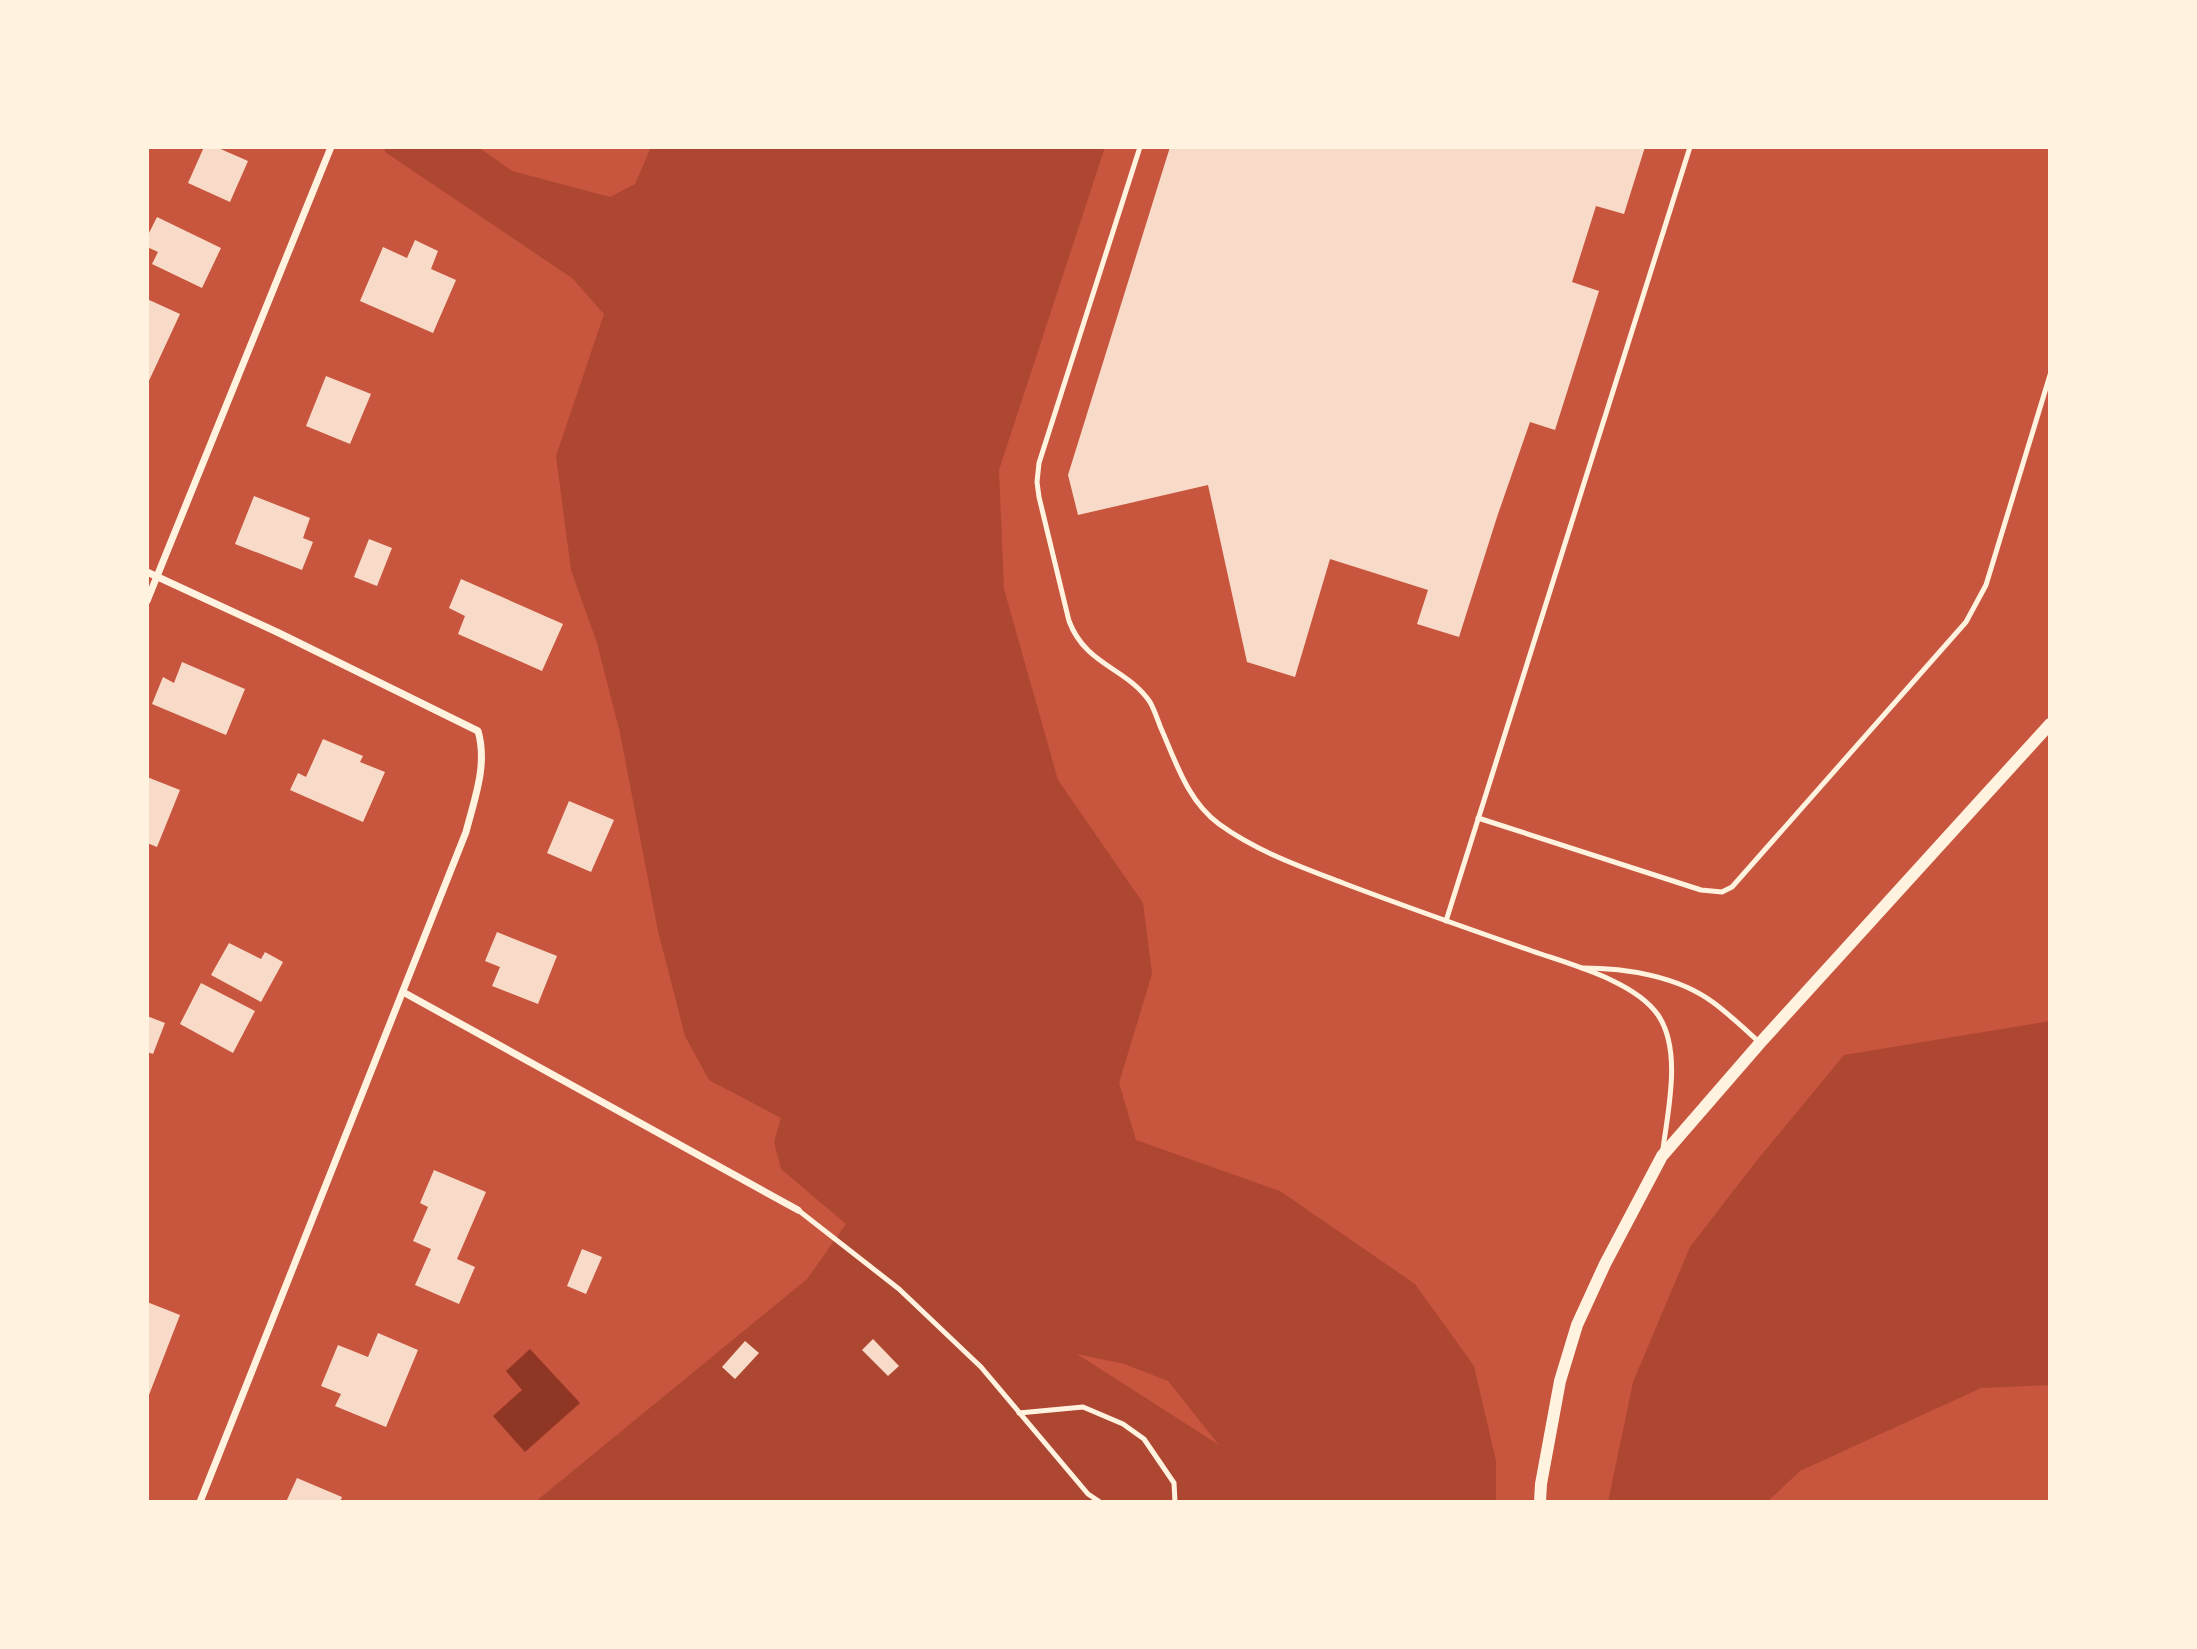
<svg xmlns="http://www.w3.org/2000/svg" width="2197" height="1649" viewBox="0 0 2197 1649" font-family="Signika,sans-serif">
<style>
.green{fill:#ae4732;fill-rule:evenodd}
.water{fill:#8f3625}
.building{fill:#f7dbc8}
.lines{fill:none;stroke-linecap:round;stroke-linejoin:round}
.service{stroke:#fff3e0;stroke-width:5}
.minor{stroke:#fff3e0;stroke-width:7}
.tertiary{stroke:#fff3e0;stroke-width:12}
</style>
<rect width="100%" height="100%" fill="#c8553d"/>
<!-- green -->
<g class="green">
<path d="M385,147H478L512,171L610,197L635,184L651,147H1105L999,470L1004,589L1058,780L1143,903L1152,974L1119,1083L1136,1140L1280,1191L1415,1284L1474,1366L1496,1461V1502H535L807,1279L846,1224L781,1169L774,1142L781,1118L709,1080L685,1036L658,931L620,733L597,643L571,570L556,456L604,314L572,278L385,152ZM1077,1354L1124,1364L1168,1381L1219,1445Z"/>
<polygon points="2050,1021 2050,1385 1981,1388 1800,1471 1767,1502 1608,1502 1633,1382 1690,1247 1754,1164 1844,1055"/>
</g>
<!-- water -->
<polygon class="water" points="530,1349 580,1403 525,1452 493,1416 522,1390 506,1371"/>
<!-- building -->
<g class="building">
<polygon points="204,147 216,147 248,161 230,202 188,183"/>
<polygon points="1170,147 1645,147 1624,214 1596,206 1572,282 1599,291 1555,430 1530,422 1497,517 1459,637 1417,624 1428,590 1330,559 1295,677 1247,662 1208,485 1078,515 1068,475"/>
<polygon points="157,217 221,248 202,288 152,264 158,252 147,247 147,237"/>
<polygon points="415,240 438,251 431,269 456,280 433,333 360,301 383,247 407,258"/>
<polygon points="147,299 180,314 147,385"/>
<polygon points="326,376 371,394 350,444 306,426"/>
<polygon points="254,496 310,518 303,538 313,542 302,570 235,544"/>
<polygon points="369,539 392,548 377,586 354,577"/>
<polygon points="461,579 563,624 542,671 458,634 465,616 449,608"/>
<polygon points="182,662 245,689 226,735 152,704 163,677 174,683"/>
<polygon points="323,739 363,756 360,762 385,772 363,822 290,790 298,773 306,777"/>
<polygon points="147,777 180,790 157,847 147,843"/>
<polygon points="569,801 614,820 591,872 547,853"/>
<polygon points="497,932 557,956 538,1004 492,986 500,967 485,961"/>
<polygon points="229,943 261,959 265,952 283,962 261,1002 211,975"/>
<polygon points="201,983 255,1011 233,1053 180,1024"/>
<polygon points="147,1016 165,1023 153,1054 147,1052"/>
<polygon points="434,1170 486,1192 457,1259 475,1267 459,1304 415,1285 431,1249 413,1241 428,1207 420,1203"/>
<polygon points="582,1249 602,1257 586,1294 567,1286"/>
<polygon points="147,1302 180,1315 147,1400"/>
<polygon points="378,1333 418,1350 386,1427 335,1406 341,1394 321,1386 338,1345 368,1357"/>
<polygon points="873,1339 899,1366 888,1376 862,1350"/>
<polygon points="745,1341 759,1353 735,1379 722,1367"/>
<polygon points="297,1478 342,1497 340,1502 286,1502"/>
</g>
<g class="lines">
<!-- service -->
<g class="service">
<path d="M1140,147L1039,463L1037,482L1039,497L1069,621C1086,666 1126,667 1150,702C1154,709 1157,718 1160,726C1176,762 1187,800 1219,824C1256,851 1301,867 1343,883C1406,907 1469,929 1532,951C1569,964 1635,981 1658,1015C1682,1050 1668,1110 1663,1149"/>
<polyline points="1478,818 1701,890 1722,892 1732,887 1966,622 1986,585 2050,375"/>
<polyline points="1446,921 1690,147"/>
<path d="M1582,968C1626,968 1678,976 1714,1003C1730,1015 1745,1029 1760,1043"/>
<polyline points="798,1210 899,1289 981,1367 1088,1494 1100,1502"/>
<polyline points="1019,1413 1083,1407 1123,1424 1144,1439 1174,1483 1175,1502"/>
</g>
<!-- minor -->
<g class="minor">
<path d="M147,572L279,633L478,731C488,765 474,800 466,832L200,1502"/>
<polyline points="147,601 331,147"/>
<polyline points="403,992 798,1210"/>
</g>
<!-- tertiary -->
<polyline class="tertiary" points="1540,1502 1541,1484 1560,1381 1577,1325 1605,1264 1662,1156 1760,1043 2050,724"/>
</g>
<!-- border -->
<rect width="2197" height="1649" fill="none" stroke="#fff3e0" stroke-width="298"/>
</svg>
